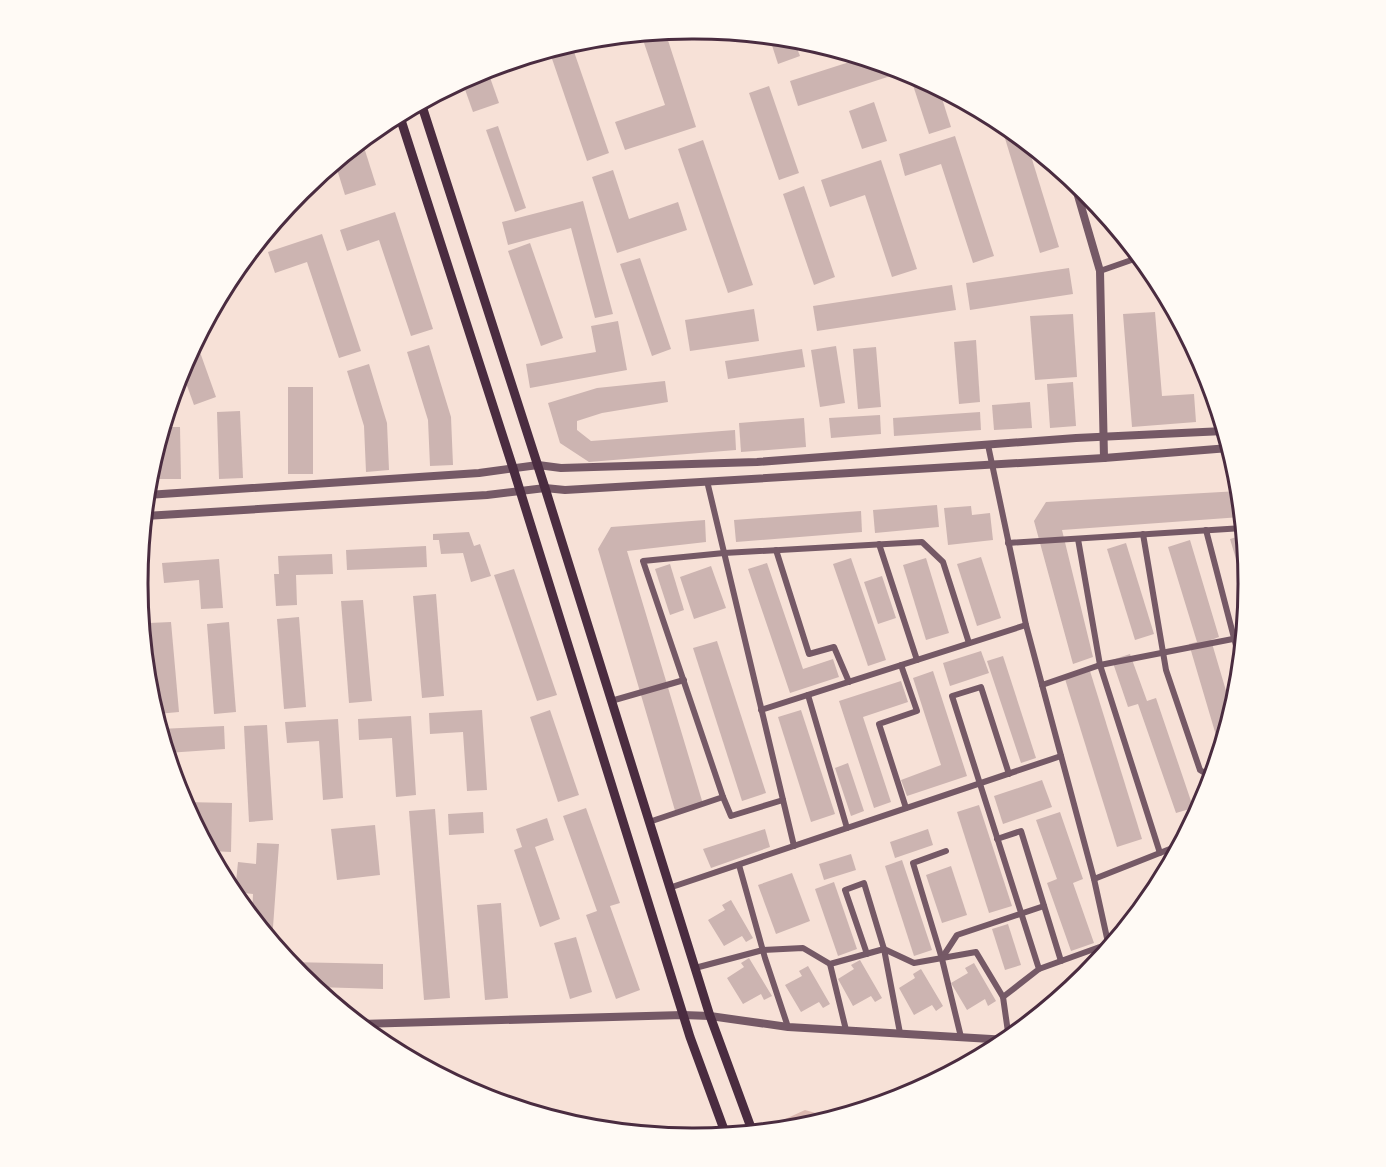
<svg xmlns="http://www.w3.org/2000/svg" width="1386" height="1167" viewBox="0 0 1386 1167" font-family="Jost,sans-serif">
<style>
.water{fill:#dcb8b0}
.building{fill:#ccb4b1}
.lines{fill:none;stroke-linecap:round;stroke-linejoin:round}
.minor{stroke:#755966;stroke-width:6}
.tertiary{stroke:#755966;stroke-width:8}
.secondary{stroke:#4a2c40;stroke-width:9}
.rim{fill:none;stroke:#4a2c40;stroke-width:3}
</style>
<rect width="100%" height="100%" fill="#f7e1d7"/>
<!-- water -->
<polygon class="water" points="805,1110 833,1118 801,1128 784,1130 781,1121"/>
<!-- building -->
<g class="building">
<polygon points="665,31 696,127 625,150 615,122 665,105 641,34"/>
<polygon points="769,36 793,38 800,56 778,64"/>
<polygon points="571,43 609,153 587,161 549,50"/>
<polygon points="862,58 906,71 798,106 790,81"/>
<polygon points="487,69 499,103 473,112 462,81"/>
<polygon points="909,73 939,89 951,127 929,134"/>
<polygon points="769,86 799,173 779,180 749,93"/>
<polygon points="874,102 887,141 862,149 849,111"/>
<polygon points="1000,122 1027,143 1059,247 1040,253"/>
<polygon points="498,126 526,208 515,212 486,130"/>
<polygon points="955,136 994,256 973,263 941,164 905,176 899,154"/>
<polygon points="703,140 753,285 728,293 678,149"/>
<polygon points="362,141 376,185 345,195 335,163"/>
<polygon points="881,160 917,269 892,277 865,195 830,207 821,180"/>
<polygon points="613,170 629,219 678,202 687,230 617,253 592,177"/>
<polygon points="804,186 835,277 814,285 783,194"/>
<polygon points="583,201 613,314 595,318 571,228 508,245 502,222"/>
<polygon points="395,212 433,329 411,336 379,240 347,251 340,230"/>
<polygon points="322,234 361,351 339,358 307,262 275,273 268,252"/>
<polygon points="530,243 563,338 541,346 508,251"/>
<polygon points="640,258 671,349 652,356 620,264"/>
<polygon points="1069,268 1073,294 970,310 966,283"/>
<polygon points="952,285 956,310 817,331 813,306"/>
<polygon points="754,309 759,341 690,351 685,320"/>
<polygon points="1155,312 1162,396 1194,394 1196,422 1132,427 1123,314"/>
<polygon points="1073,314 1077,377 1035,380 1030,316"/>
<polygon points="618,321 627,370 530,388 526,364 596,352 591,326"/>
<polygon points="976,340 980,402 959,404 954,342"/>
<polygon points="196,341 216,397 194,405 181,369"/>
<polygon points="429,345 451,417 453,465 430,466 428,420 407,352"/>
<polygon points="836,346 845,403 820,407 811,350"/>
<polygon points="876,347 881,407 858,409 853,349"/>
<polygon points="802,349 805,367 728,379 725,361"/>
<polygon points="369,364 387,423 389,470 366,472 364,426 347,371"/>
<polygon points="665,381 668,402 602,413 577,421 577,430 591,441 735,430 736,450 589,462 560,443 548,403 597,388"/>
<polygon points="1073,382 1076,426 1050,428 1047,384"/>
<rect x="288" y="387" width="25" height="87"/>
<polygon points="1030,402 1032,428 994,430 992,405"/>
<polygon points="240,411 243,478 219,479 217,412"/>
<polygon points="980,412 981,430 894,436 893,418"/>
<polygon points="880,415 881,434 831,438 829,418"/>
<polygon points="804,418 806,447 741,452 739,423"/>
<polygon points="163,427 180,427 181,479 156,479 155,453"/>
<polygon points="1239,491 1241,517 1062,530 1093,657 1073,664 1034,521 1046,502"/>
<polygon points="937,505 939,527 875,533 873,510"/>
<polygon points="971,506 972,515 990,513 993,540 948,545 944,508"/>
<polygon points="861,511 862,532 736,542 734,520"/>
<polygon points="705,520 706,542 627,551 703,804 676,814 598,549 611,527"/>
<polygon points="469,532 474,546 480,544 491,576 471,582 463,553 441,554 439,540 433,540 433,534"/>
<polygon points="1243,535 1248,584 1247,596 1230,539"/>
<polygon points="1190,540 1219,637 1211,640 1232,711 1220,749 1189,644 1197,642 1168,547"/>
<polygon points="1126,543 1154,634 1135,640 1107,549"/>
<polygon points="426,546 427,567 347,570 346,550"/>
<polygon points="332,554 333,574 296,575 297,605 276,606 274,574 279,574 278,556"/>
<polygon points="981,557 1001,618 977,626 957,564"/>
<polygon points="851,558 886,660 868,666 833,564"/>
<polygon points="926,558 949,633 926,640 903,565"/>
<polygon points="219,559 223,608 201,609 199,580 164,583 162,563"/>
<polygon points="767,563 803,669 833,659 839,677 790,693 748,569"/>
<polygon points="147,564 149,584 138,585 140,565"/>
<polygon points="670,564 684,610 670,615 655,569"/>
<polygon points="711,566 726,608 694,619 680,577"/>
<polygon points="514,569 557,695 537,701 494,575"/>
<polygon points="882,576 896,618 878,624 864,582"/>
<polygon points="436,594 444,696 422,698 413,596"/>
<polygon points="363,600 372,701 349,703 341,601"/>
<polygon points="299,617 306,707 284,709 277,619"/>
<polygon points="171,622 179,712 157,714 149,623"/>
<polygon points="229,622 236,712 214,714 207,624"/>
<polygon points="717,641 766,793 742,801 693,648"/>
<polygon points="981,651 989,673 950,686 943,663"/>
<polygon points="1130,654 1147,701 1156,698 1191,801 1206,796 1196,815 1193,808 1176,813 1138,704 1128,707 1112,660"/>
<polygon points="1003,656 1036,758 1021,763 987,661"/>
<polygon points="933,671 967,776 907,796 901,780 941,765 913,678"/>
<polygon points="1090,671 1142,839 1117,847 1065,679"/>
<polygon points="901,681 908,702 863,717 891,802 874,808 839,701"/>
<polygon points="482,710 487,790 467,791 463,732 430,734 429,713"/>
<polygon points="550,710 579,795 558,802 530,717"/>
<polygon points="801,710 835,814 811,822 778,717"/>
<polygon points="411,716 416,795 396,797 392,738 359,740 358,719"/>
<polygon points="338,719 343,798 323,800 319,741 287,743 285,722"/>
<polygon points="267,725 273,820 249,822 244,726"/>
<polygon points="224,726 225,749 167,753 160,729"/>
<polygon points="848,763 864,811 851,816 835,768"/>
<polygon points="1042,780 1052,807 1003,824 994,796"/>
<polygon points="184,802 232,803 231,852 210,851"/>
<polygon points="979,805 1012,906 989,913 957,812"/>
<polygon points="586,808 620,903 610,906 640,990 616,999 586,915 597,911 563,816"/>
<polygon points="435,809 450,998 424,1000 409,811"/>
<polygon points="483,812 484,833 449,835 448,814"/>
<polygon points="1060,812 1083,879 1073,883 1094,943 1071,951 1047,883 1057,879 1036,820"/>
<polygon points="547,818 554,840 535,847 560,919 540,927 514,850 522,847 516,829"/>
<polygon points="375,825 380,875 337,880 331,829"/>
<polygon points="765,829 770,847 711,868 703,849"/>
<polygon points="928,829 933,845 895,858 890,842"/>
<polygon points="257,843 279,844 272,941 252,916 253,894 235,892 238,862 256,864"/>
<polygon points="851,854 856,870 824,880 819,864"/>
<polygon points="902,860 932,950 914,956 885,866"/>
<polygon points="951,866 967,915 942,923 926,875"/>
<polygon points="792,873 810,921 776,934 758,885"/>
<polygon points="834,882 857,949 838,956 815,889"/>
<polygon points="731,900 753,938 746,942 742,936 724,946 708,920 725,910 722,905"/>
<polygon points="501,903 508,998 485,1000 477,905"/>
<polygon points="1008,924 1021,965 1005,970 992,929"/>
<polygon points="576,937 592,992 570,999 554,943"/>
<polygon points="749,958 772,996 764,1000 761,994 743,1004 727,978 744,967 741,963"/>
<polygon points="860,960 882,998 875,1002 871,996 853,1006 838,979 854,969 851,965"/>
<polygon points="289,962 383,964 383,989 315,987 300,976"/>
<polygon points="974,963 996,1001 988,1006 985,999 967,1010 951,983 968,973 965,968"/>
<polygon points="1096,963 1085,976 1082,968"/>
<polygon points="808,966 830,1004 823,1008 819,1002 801,1012 785,985 802,976 799,971"/>
<polygon points="921,969 943,1006 936,1011 932,1005 914,1015 899,988 915,978 913,974"/>
</g>
<g class="lines">
<!-- minor -->
<g class="minor">
<polyline points="1100,271 1140,257"/>
<polyline points="988,445 1026,625 1094,879 1109,947"/>
<polyline points="707,481 794,846"/>
<polyline points="1206,530 1240,661"/>
<polyline points="1143,534 1166,670 1200,770 1211,777"/>
<polyline points="1078,539 1100,665 1160,853"/>
<polyline points="1008,543 1243,528"/>
<polyline points="879,544 917,660"/>
<polyline points="776,550 809,654 834,647 849,682"/>
<polyline points="901,665 917,711 879,724 906,808"/>
<polyline points="1042,685 1100,665 1243,637"/>
<polyline points="808,695 847,828"/>
<polyline points="611,701 684,680"/>
<polyline points="761,710 1026,625"/>
<polyline points="723,797 731,816 783,800"/>
<polyline points="649,822 723,797 643,561 724,553 922,542 943,562 969,643"/>
<polyline points="997,839 1021,831 1061,961 1108,944"/>
<polyline points="946,851 913,863 942,959 961,1037"/>
<polyline points="739,865 765,958 788,1027"/>
<polyline points="1094,879 1180,845"/>
<polyline points="669,888 1061,756"/>
<polyline points="867,954 845,890 864,883 884,949 900,1033"/>
<polyline points="942,958 957,935 1044,906"/>
<polyline points="830,964 846,1030"/>
<polyline points="695,968 763,950 803,948 830,964 884,949 914,963 976,952 1003,997 1009,1039"/>
<polyline points="1039,969 1061,961"/>
<polyline points="1003,997 1039,969 952,696 981,687 1009,774"/>
</g>
<!-- tertiary -->
<g class="tertiary">
<polyline points="1074,182 1100,271 1104,458"/>
<polyline points="147,495 479,473 538,465 561,468 757,462 1076,438 1224,431"/>
<polyline points="145,516 487,495 545,488 565,490 1104,458 1229,448"/>
<polyline points="360,1024 683,1015 710,1016 788,1027 1008,1040"/>
</g>
<!-- secondary -->
<g class="secondary">
<polyline points="421,103 545,488 710,1016 753,1133"/>
<polyline points="399,114 513,468 690,1037 726,1135"/>
</g>
</g>
<!-- crop -->
<path d="M0 0H1386V1167H0ZM692 39H694A544 544 0 0 1 1238 583V584A544 544 0 0 1 694 1128H692A544 544 0 0 1 148 584V583A544 544 0 0 1 692 39Z" fill="#fffaf5" fill-rule="evenodd"/>
<path class="rim" d="M692 39H694A544 544 0 0 1 1238 583V584A544 544 0 0 1 694 1128H692A544 544 0 0 1 148 584V583A544 544 0 0 1 692 39Z"/>
</svg>
